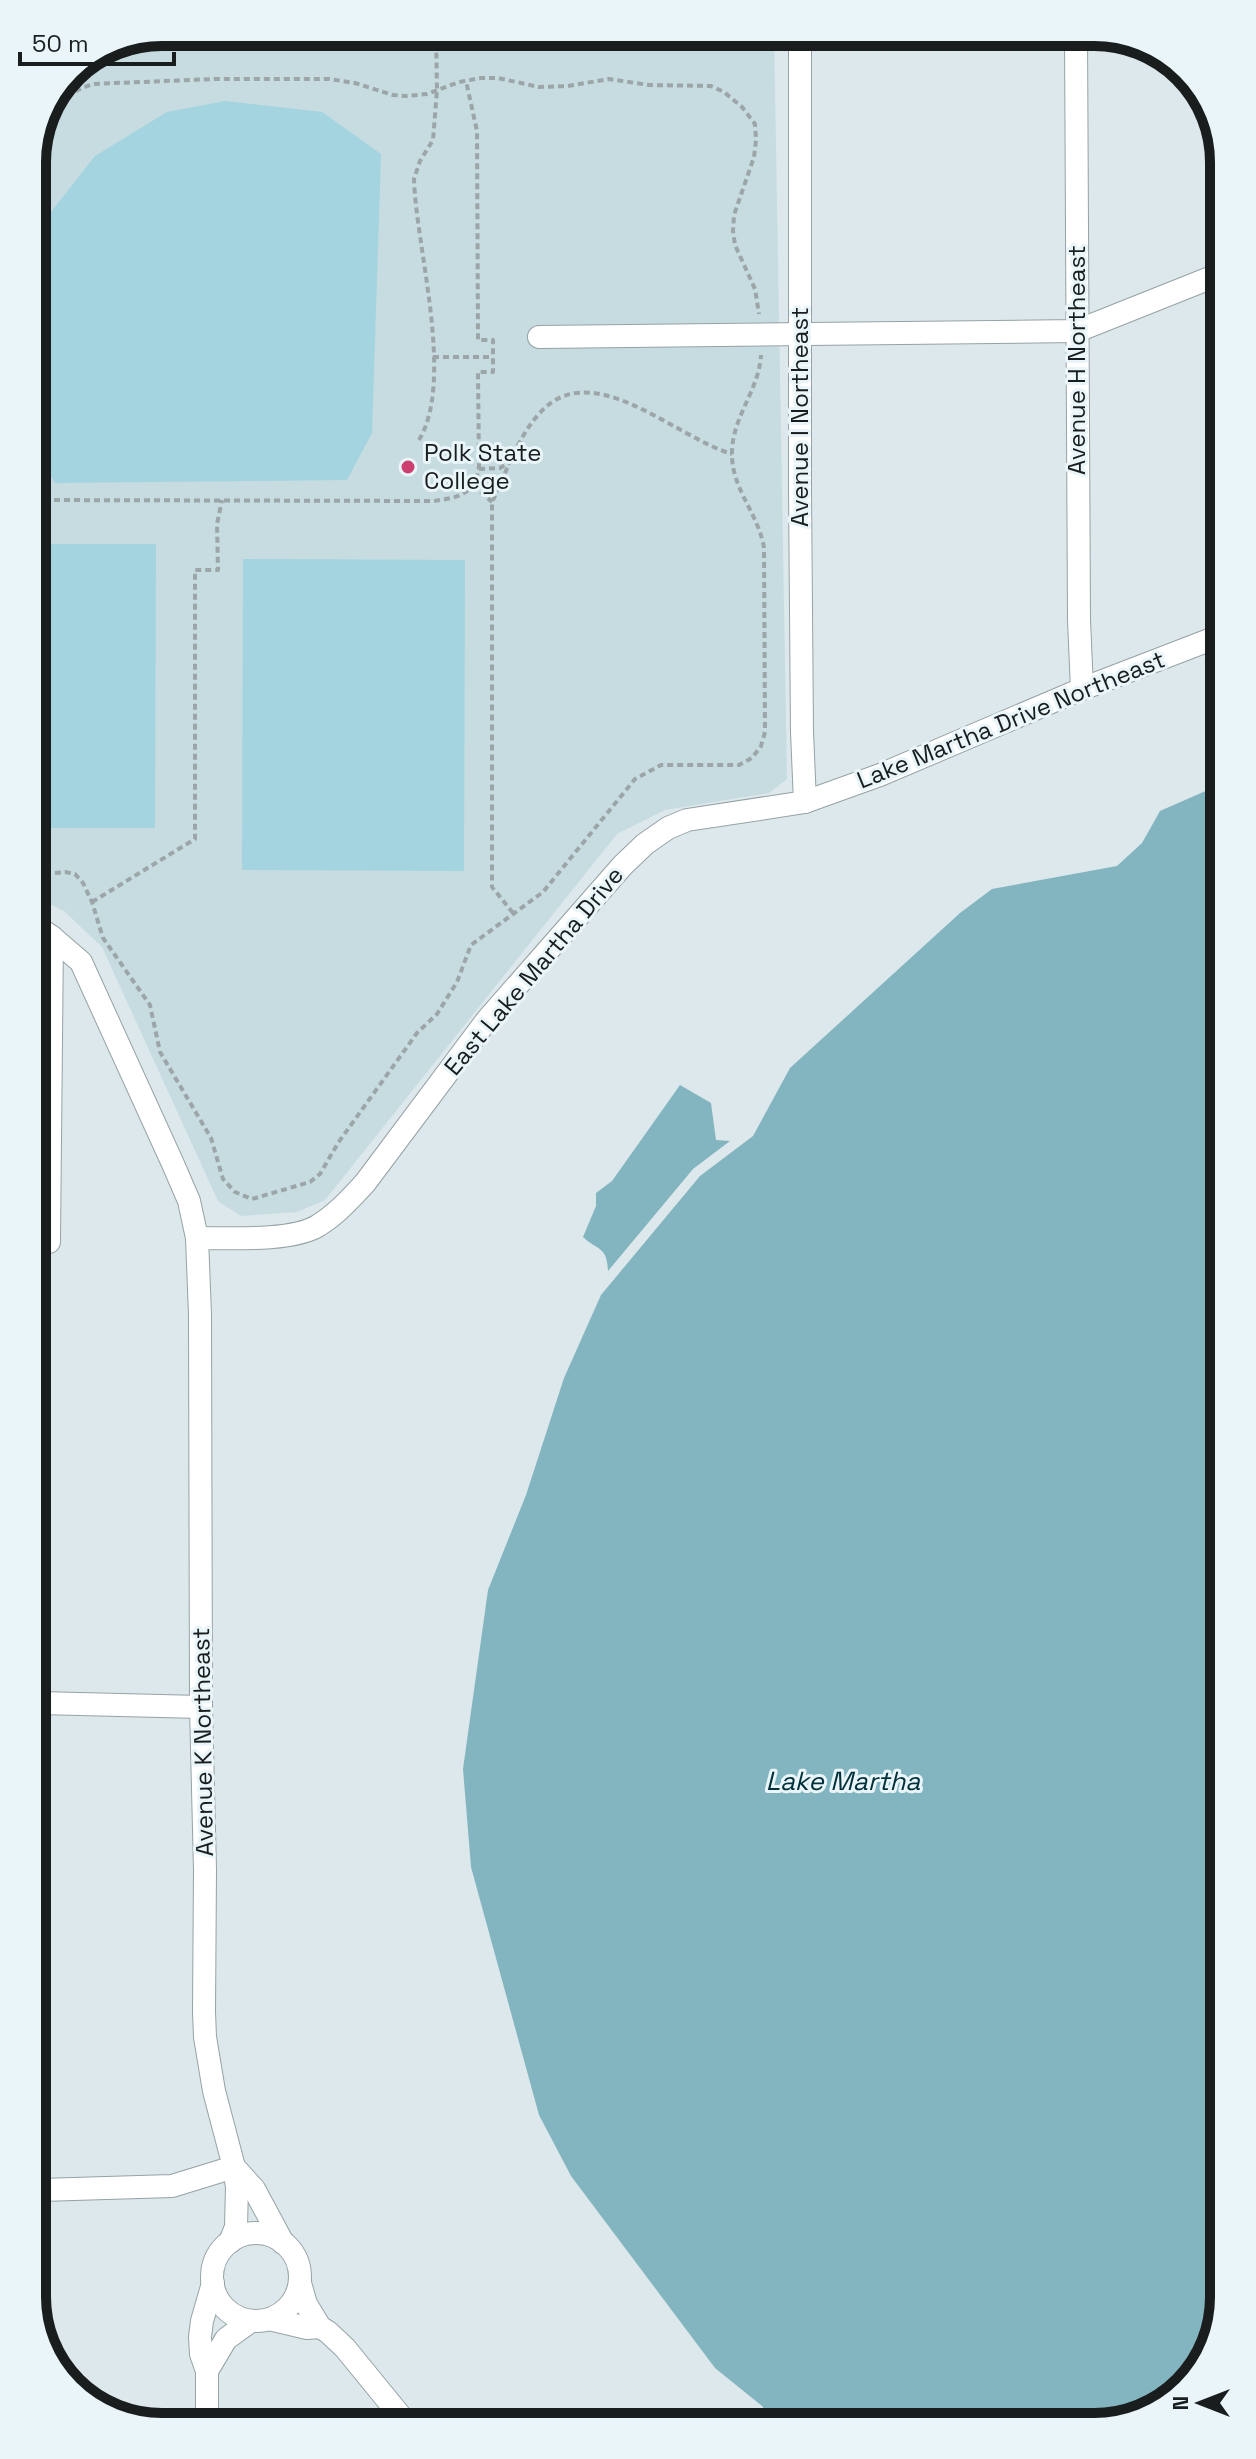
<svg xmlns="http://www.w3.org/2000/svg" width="1256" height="2459" viewBox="0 0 1256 2459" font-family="'Space Grotesk',sans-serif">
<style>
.built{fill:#c6dce1}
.green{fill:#a3d4e0}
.water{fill:#83b5c0}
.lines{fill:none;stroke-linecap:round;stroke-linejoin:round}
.minor-casing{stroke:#96a2a5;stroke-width:24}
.path{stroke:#9ca5a7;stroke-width:4;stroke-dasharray:6 4;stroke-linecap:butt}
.minor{stroke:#fff;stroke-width:22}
.poi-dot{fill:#cc3f6f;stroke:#e9f5f8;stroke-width:3}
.labels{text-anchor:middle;stroke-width:6;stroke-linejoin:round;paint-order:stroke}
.street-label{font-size:24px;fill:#191d1e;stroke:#e9f5f8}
.poi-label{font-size:24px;fill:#191d1e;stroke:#e9f5f8;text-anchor:start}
.water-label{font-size:26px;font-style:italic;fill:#003039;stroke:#e9f5f8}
.rim{fill:none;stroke:#191d1e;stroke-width:10}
</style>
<rect width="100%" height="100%" fill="#dce8eb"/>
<!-- built -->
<polygon class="built" points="162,32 774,32 787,779 769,793 665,810 617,834 325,1200 297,1212 241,1216 218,1201 102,947 64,911 35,897 32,154 71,70"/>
<!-- green -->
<g class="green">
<polygon points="225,101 322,112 381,154 372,433 347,480 55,483 34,448 33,235 95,156 167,112"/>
<polygon points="34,544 156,544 155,828 35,828"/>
<polygon points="243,559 465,560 464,871 242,870"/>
</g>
<!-- water -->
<g class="water">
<polygon points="1217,786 1224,2297 1202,2369 1143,2417 773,2421 762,2406 715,2368 571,2176 539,2115 471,1867 463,1769 488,1590 526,1495 564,1378 601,1295 700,1176 753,1136 790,1068 960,913 992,889 1117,866 1142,843 1160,811"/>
<path d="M680,1085L711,1103L716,1140L730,1141L693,1169L608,1271C607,1246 598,1251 583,1237L596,1206V1193L612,1181Z"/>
</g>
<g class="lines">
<defs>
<g id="minor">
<polyline points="800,32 800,488 802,732 805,802"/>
<polyline points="1076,32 1079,620 1082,689"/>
<polyline points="539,337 1077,331 1215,276"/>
<polyline points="36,926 52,937 81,962 173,1164 189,1201 197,1238 200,1315 201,1707 205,1870 204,2012 205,2037 214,2091 234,2167 237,2187 236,2227 230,2242"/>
<path d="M197,1238C227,1238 294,1242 319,1225C337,1214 351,1198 365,1183L487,1020L623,865L645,844L668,828L687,820L805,802L880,775L1082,689L1217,637"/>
<polyline points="49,1242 52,937"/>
<polyline points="39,1703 201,1707"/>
<polyline points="234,2167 254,2189 283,2243"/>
<polyline points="41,2190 172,2186 234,2167"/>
<circle cx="256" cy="2277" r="44"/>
<polyline points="300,2283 306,2304 320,2327 328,2332 345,2348 407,2424"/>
<polyline points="269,2319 307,2328 320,2327"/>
<polyline points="207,2371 226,2339 251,2321"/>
<polyline points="207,2426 207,2371 201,2354 200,2337 202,2321 213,2283"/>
</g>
</defs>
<!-- minor casing -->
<use href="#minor" class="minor-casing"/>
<!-- path -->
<g class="path">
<polyline points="57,99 92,84 215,79 329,79 355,83 393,95 406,96 427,94 459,82 481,78 498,78 539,87 568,86 609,79 649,85 711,86 724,92 742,107 755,124 756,140 754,157 734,215 733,231 735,245 755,289 759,314"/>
<polyline points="433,357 493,357"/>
<path d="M419,440C455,380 416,248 414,179L420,161L433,140L437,90L436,32"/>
<polyline points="479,469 500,468 509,463"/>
<polyline points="473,485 492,502"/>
<path d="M34,500L433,501C458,498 476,494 479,466L478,372H493V340H478L477,131L466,81"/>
<path d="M35,875L65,872L75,874L83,883L92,902L103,938L150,1005L160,1052L211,1138L223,1179L235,1192L252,1199L310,1182L320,1174L338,1143L417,1033L437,1014L457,982L471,945L543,892L635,779L661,765H739L752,758L761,746L765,732L764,548C759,515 732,489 732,455C731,418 759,391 761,355"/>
<polyline points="92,902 195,839 195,570 218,570 217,524 222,500"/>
<path d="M513,913L492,887V502C506,473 517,439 538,415C590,353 674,437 732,454"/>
</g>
<!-- minor -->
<use href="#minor" class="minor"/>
</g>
<!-- markers -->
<circle class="poi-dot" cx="408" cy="467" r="8"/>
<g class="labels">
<!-- street labels -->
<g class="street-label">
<text transform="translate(1077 360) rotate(-90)" y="8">Avenue H Northeast</text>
<text transform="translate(800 417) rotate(-90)" y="8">Avenue I Northeast</text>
<text transform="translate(1011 720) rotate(-22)" y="8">Lake Martha Drive Northeast</text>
<text transform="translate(534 971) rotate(-50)" y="8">East Lake Martha Drive</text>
<text transform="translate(203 1742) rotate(-91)" y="8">Avenue K Northeast</text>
</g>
<!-- poi labels -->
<g class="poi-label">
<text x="424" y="461">Polk State<tspan x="424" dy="28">College</tspan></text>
</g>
<!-- water labels -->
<g class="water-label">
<text x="843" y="1790">Lake Martha</text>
</g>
</g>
<!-- crop -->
<path d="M0 0H1256V2459H0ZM162 46H1094A116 116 0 0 1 1210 162V2297A116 116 0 0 1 1094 2413H162A116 116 0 0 1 46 2297V162A116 116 0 0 1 162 46Z" fill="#e9f5f8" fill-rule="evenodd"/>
<path class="rim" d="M162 46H1094A116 116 0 0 1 1210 162V2297A116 116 0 0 1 1094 2413H162A116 116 0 0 1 46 2297V162A116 116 0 0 1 162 46Z"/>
<!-- north arrow -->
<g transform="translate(1200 2403) rotate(270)" stroke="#e9f5f8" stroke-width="6" paint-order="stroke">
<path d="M0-6L14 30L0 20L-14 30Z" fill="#191d1e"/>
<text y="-12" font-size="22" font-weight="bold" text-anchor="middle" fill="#191d1e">N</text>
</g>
<!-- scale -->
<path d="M20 52v12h154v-12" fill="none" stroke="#191d1e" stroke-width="4"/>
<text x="32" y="52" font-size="24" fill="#191d1e" stroke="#e9f5f8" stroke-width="6" paint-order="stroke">50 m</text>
</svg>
